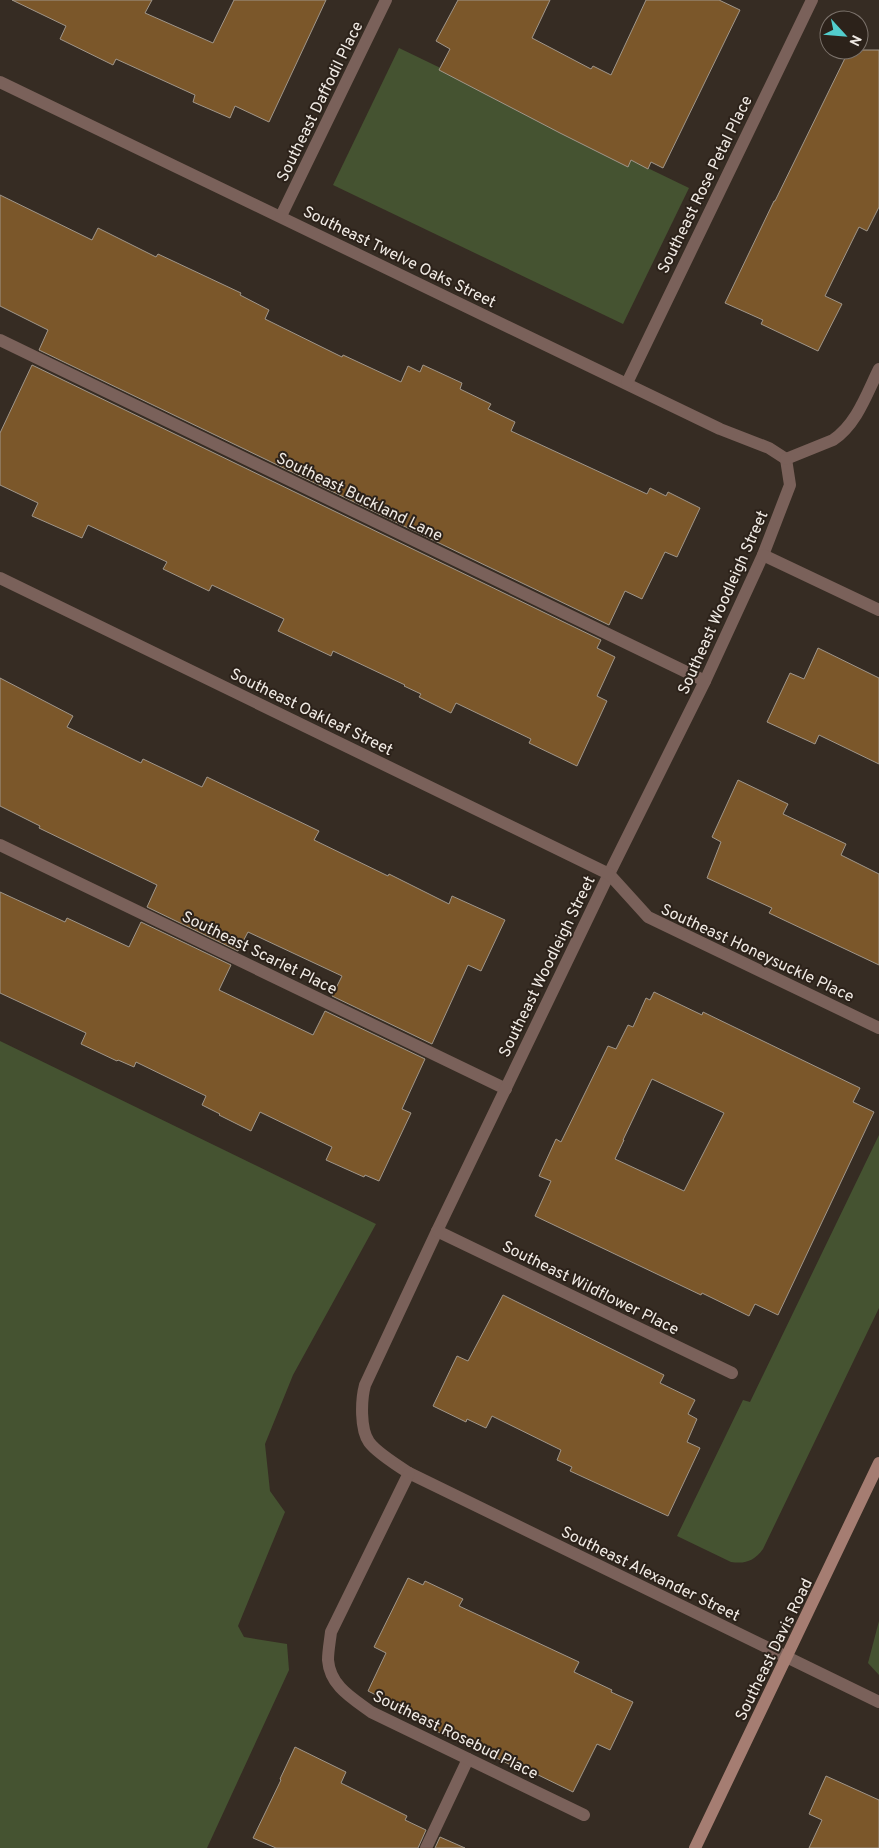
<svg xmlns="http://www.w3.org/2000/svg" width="879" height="1848" viewBox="0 0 879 1848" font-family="Overpass,sans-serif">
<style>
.green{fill:#455331}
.building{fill:#7b572a;stroke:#a0968a;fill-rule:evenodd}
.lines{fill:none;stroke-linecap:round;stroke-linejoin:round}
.lane{stroke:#7a615a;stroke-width:12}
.street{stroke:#7a615a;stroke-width:12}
.secondary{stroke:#a57d72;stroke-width:12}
.labels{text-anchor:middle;stroke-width:4;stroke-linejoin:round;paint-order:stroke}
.street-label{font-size:16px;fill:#f1ebe5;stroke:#2c221a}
</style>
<rect width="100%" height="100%" fill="#362c23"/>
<!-- green -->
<g class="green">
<polygon points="399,48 689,188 623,324 333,185"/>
<polygon points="0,1041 376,1224 293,1375 265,1444 270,1491 285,1512 238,1626 244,1637 287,1644 289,1670 207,1848 0,1848"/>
<path d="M879,1135V1308L763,1549C754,1561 746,1564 731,1562L677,1536L743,1400L750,1402Z"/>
<polygon points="879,1621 879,1675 868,1663"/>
</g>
<!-- building -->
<g class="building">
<polygon points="12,0 152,0 145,13 213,43 234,0 326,0 269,122 235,106 230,118 193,102 195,95 116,59 113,65 60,39 66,26"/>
<polygon points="458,0 550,0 532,38 591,69 593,66 611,75 646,0 719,0 740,10 663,168 651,162 648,169 631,160 628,167 560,133 439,70 450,49 436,41"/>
<polygon points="849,50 879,50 879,207 867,231 859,227 825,296 842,304 818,351 761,324 763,320 725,303 774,201 775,201"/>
<polygon points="0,195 92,240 98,228 156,257 158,254 241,293 240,295 269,310 265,319 342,357 343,355 401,382 408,366 420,372 423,365 462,383 460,389 491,404 488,409 515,422 511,431 647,494 650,488 666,496 668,492 700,508 677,557 665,552 642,599 625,591 609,625 39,350 48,330 0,306"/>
<polygon points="32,365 601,640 597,648 615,657 597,696 607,701 577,766 529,743 531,739 456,703 451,713 419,697 421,694 404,686 405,685 333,651 331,656 278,631 284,619 212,585 209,591 163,569 167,562 88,525 82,538 32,516 38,503 0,485 0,433"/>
<polygon points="818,648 879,678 879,764 819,735 815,744 767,722 790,673 804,679"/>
<polygon points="0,678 73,716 67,727 141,763 143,759 202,787 207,777 319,831 314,840 388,876 389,874 449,904 452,896 505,920 481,971 468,965 432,1044 332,996 342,976 248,932 238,951 147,907 157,885 39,828 40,826 0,806"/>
<polygon points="738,780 788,804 783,814 846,844 841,855 879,874 879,965 769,913 772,908 707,878 721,842 712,837"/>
<polygon points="0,892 65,922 67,918 129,947 141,922 231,965 219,990 313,1035 325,1011 425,1059 402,1109 411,1113 379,1181 365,1175 364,1177 326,1160 332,1147 260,1112 251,1131 219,1115 220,1114 202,1105 206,1096 136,1062 134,1067 118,1060 117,1061 81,1044 86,1033 0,993"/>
<path d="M654,992L702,1015L703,1012L860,1088L853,1102L874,1112L778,1315L755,1304L749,1316L702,1293L701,1295L535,1216L551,1181L539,1176L556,1139L561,1142L608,1046L616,1049L628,1025L633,1027L646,998L650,1000ZM652,1079L724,1113L684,1191L615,1159L624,1140H623Z"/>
<polygon points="503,1295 664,1375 660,1383 695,1400 688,1414 697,1419 687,1442 700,1448 668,1516 570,1471 572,1467 557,1460 561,1450 492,1416 486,1428 467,1419 466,1422 433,1406 457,1356 468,1361"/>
<polygon points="408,1578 423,1585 425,1581 463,1599 459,1606 579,1662 574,1672 612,1690 611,1692 633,1702 610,1750 597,1744 573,1792 526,1769 525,1772 468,1744 467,1746 430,1728 432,1723 368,1691 386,1653 374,1647"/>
<polygon points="295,1747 346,1772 341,1783 407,1816 405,1820 426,1830 418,1848 276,1848 253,1838 281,1780 280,1779"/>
<polygon points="826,1776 879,1800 879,1848 809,1848 822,1820 809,1814"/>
<polygon points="440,1837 465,1848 435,1848"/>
</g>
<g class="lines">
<!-- lane -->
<g class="lane">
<polyline points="0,340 705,681"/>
<polyline points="0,845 506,1089"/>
<polyline points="426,1848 468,1759"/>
</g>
<!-- street -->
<g class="street">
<polyline points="0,82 720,429 769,448 786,459"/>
<polyline points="281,216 386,0"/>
<polyline points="627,383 812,0"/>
<path d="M786,459L790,485L763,555L705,681L609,874L437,1231L365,1385C361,1400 360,1429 369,1442C376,1452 398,1466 409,1473L879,1702"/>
<path d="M786,459L833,440C857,424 867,393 879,369"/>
<polyline points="763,555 879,610"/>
<polyline points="0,578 609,874 648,917 879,1028"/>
<polyline points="437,1231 732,1373"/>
<path d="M409,1473L331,1632C330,1641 328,1651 328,1660C330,1686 352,1698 371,1712L584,1815"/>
</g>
<!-- secondary -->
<polyline class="secondary" points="695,1848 879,1463"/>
</g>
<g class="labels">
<!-- street labels -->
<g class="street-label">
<text transform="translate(319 101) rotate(-64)" y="6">Southeast Daffodil Place</text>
<text transform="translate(704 184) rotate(-64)" y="6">Southeast Rose Petal Place</text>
<text transform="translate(400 256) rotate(26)" y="6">Southeast Twelve Oaks Street</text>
<text transform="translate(360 496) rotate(26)" y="6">Southeast Buckland Lane</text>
<text transform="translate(722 602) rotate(-66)" y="6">Southeast Woodleigh Street</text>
<text transform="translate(312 711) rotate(26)" y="6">Southeast Oakleaf Street</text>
<text transform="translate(260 952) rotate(26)" y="6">Southeast Scarlet Place</text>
<text transform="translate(758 952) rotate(25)" y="6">Southeast Honeysuckle Place</text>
<text transform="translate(546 966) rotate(-64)" y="6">Southeast Woodleigh Street</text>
<text transform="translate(591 1287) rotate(26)" y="6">Southeast Wildflower Place</text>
<text transform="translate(651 1573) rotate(26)" y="6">Southeast Alexander Street</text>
<text transform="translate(773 1649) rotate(-64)" y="6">Southeast Davis Road</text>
<text transform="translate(456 1734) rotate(26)" y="6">Southeast Rosebud Place</text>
</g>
</g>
<!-- north arrow -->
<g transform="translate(844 35) rotate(116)"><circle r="24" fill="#2c221a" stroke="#7b726b"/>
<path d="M0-4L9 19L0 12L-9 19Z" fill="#52cdcd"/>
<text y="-8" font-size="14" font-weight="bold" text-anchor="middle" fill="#f1ebe5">N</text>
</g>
</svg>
